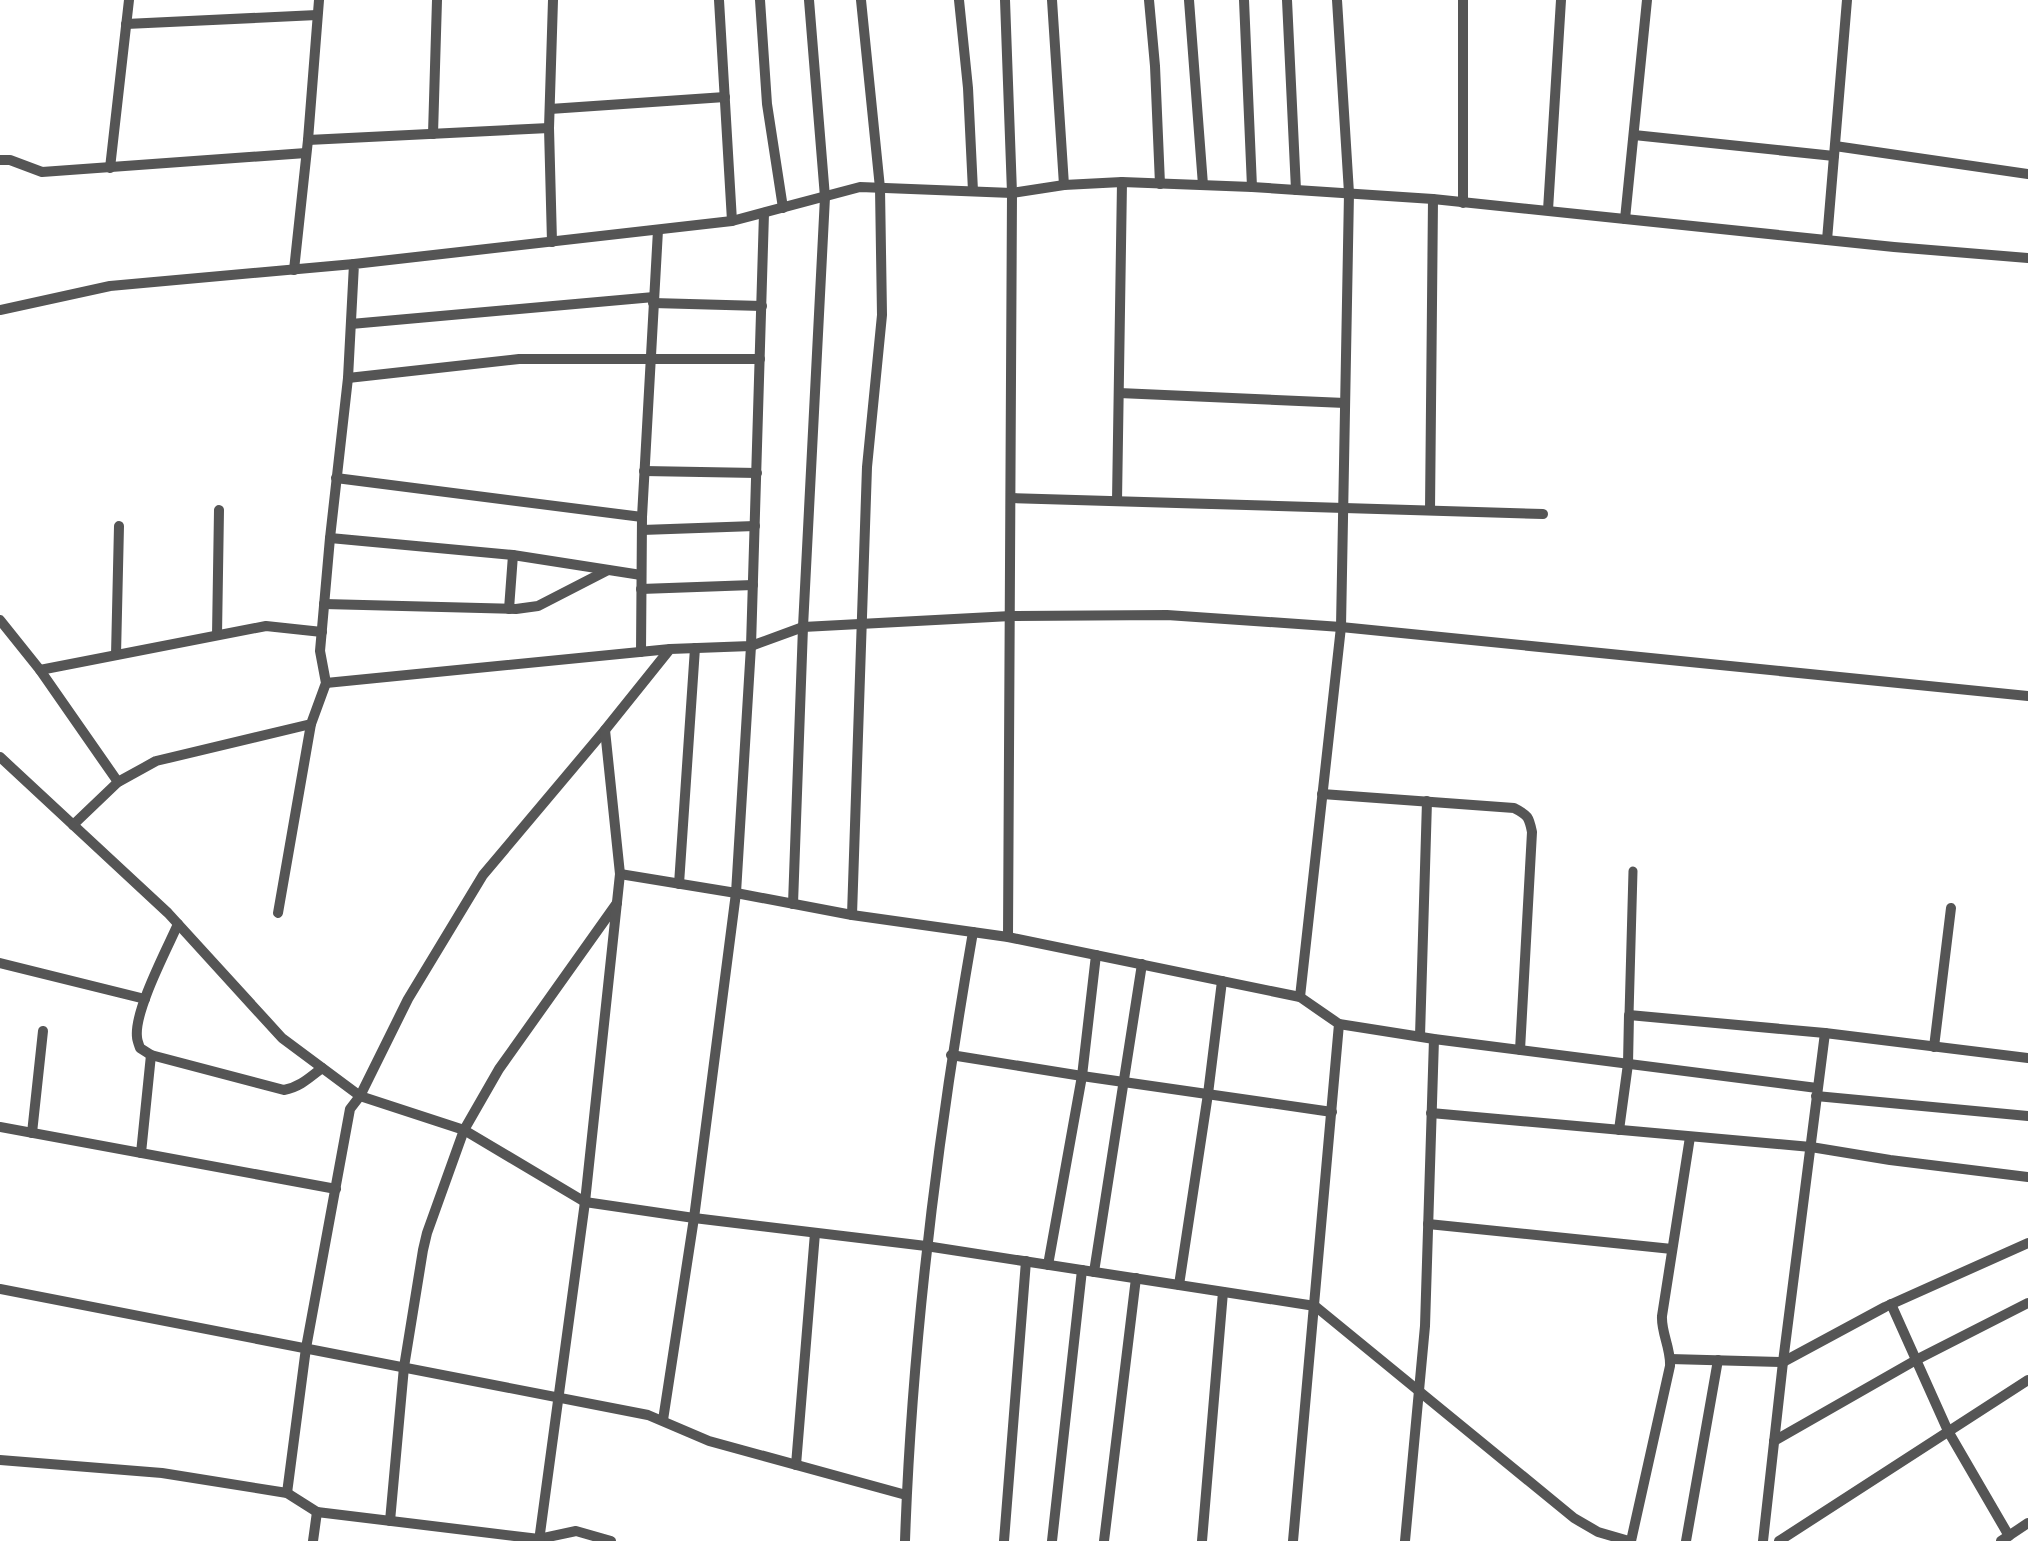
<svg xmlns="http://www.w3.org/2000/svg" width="2028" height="1541" viewBox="0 0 2028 1541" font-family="Figtree,sans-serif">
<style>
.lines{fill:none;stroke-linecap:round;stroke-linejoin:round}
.service{stroke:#555;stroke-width:9}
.minor{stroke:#555;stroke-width:10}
</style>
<rect width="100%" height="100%" fill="#fff"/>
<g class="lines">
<!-- service -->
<polyline class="service" points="1629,1015 1633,871"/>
<!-- minor -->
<g class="minor">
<polyline points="719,0 732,221"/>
<polyline points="760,0 767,104 783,208"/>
<polyline points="959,0 968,88 973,191"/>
<polyline points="1005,0 1012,193 1008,937"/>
<polyline points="1052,0 1064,185"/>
<polyline points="1149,0 1155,66 1160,184"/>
<polyline points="1189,0 1203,185"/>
<polyline points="1244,0 1252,187"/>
<polyline points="1287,0 1296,190"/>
<polyline points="126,24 317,15"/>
<polyline points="550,109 725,97"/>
<polyline points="433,134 437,0"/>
<polyline points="1634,135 1834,156"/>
<polyline points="308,140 549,128"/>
<polyline points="1835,146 2028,174"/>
<polyline points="0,160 10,160 42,172 306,153"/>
<polyline points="110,168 129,0"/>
<polyline points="1463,203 1463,0"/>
<polyline points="1548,210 1561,0"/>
<polyline points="1625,219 1647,0"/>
<polyline points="1827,240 1847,0"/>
<polyline points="552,242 549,128 553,0"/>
<polyline points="294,270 308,140 319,0"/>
<polyline points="653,303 762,306"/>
<polyline points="0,310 110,286 354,264"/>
<polyline points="351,324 654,297"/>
<polyline points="348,378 519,359 760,359"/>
<polyline points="1119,393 1345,403"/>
<polyline points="644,471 757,473"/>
<polyline points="336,478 642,517"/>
<polyline points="1011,498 1543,514"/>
<polyline points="1117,501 1122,182"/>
<polyline points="1430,510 1433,199"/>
<polyline points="642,530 755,526"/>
<polyline points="330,538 513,555 641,575"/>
<polyline points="641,589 753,585"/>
<polyline points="324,604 516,609 538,606 608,570"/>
<polyline points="509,609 513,555"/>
<polyline points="0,620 40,670 118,782"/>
<polyline points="217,635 219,510"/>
<polyline points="641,652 642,517 658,230"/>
<polyline points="116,655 119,526"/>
<polyline points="40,670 266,626 322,632"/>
<polyline points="326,683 670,649"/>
<polyline points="0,757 168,913 282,1038 360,1096 464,1130 585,1202 694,1218 926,1246 1315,1306 1574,1518 1598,1532 1629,1541"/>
<path d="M1322,794L1514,808C1528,815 1529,817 1532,832L1520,1050"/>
<polyline points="73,825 118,782 156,761 311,724 326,683 320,651 330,538 348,378 354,264 732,221 860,187 1012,193 1064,185 1122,182 1252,187 1433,199 1894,247 2028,258"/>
<polyline points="620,874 736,893 751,646 764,213"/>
<polyline points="679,884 695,648"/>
<polyline points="793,904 803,627 825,197 809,0"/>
<polyline points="278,913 311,724"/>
<polyline points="852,915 867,467 882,315 880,188 861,0"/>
<path d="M178,924C167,949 134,1011 137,1037C137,1040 139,1045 140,1048L151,1055L284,1090C300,1087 309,1078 322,1068"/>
<polyline points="0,963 145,999"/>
<polyline points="1300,997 1341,627 1349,193 1337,0"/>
<polyline points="1339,1024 1434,1039 1817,1088"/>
<polyline points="1420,1036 1427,801"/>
<polyline points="1934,1047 1951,908"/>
<polyline points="951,1055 1082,1076 1332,1112"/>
<polyline points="1816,1096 2028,1116"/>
<polyline points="1431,1113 1811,1147 1890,1160 2028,1177"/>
<polyline points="0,1127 336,1189"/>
<polyline points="1619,1130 1628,1064 1629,1015 1825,1033 2028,1058"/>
<polyline points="32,1133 43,1031"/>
<polyline points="141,1153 151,1055"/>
<polyline points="1428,1224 1672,1249"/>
<polyline points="1048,1265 1082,1076 1096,955"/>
<polyline points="1094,1272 1142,964"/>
<polyline points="1179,1285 1208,1094 1222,981"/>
<polyline points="0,1289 648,1415 709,1441 906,1495"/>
<polyline points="1891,1304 1948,1431 2009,1536"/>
<polyline points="1670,1359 1783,1362 1885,1307 2028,1243"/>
<polyline points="663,1420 694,1218 736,893 852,915 1008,937 1300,997 1339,1024 1293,1541"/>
<polyline points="1774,1441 1916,1360 2028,1303"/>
<polyline points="0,1460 162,1473 287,1493 317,1512 539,1539 576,1531 611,1541"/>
<polyline points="796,1465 815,1233"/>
<polyline points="287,1493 306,1348 350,1109 360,1096 408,999 483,875 605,730 670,649 751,646 803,627 1011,616 1167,615 1341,627 2028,696"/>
<polyline points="390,1521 404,1367 423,1250 427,1233 464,1130 499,1069 617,903"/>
<polyline points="313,1541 317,1512"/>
<polyline points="539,1541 585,1202 620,874 605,730"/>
<path d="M905,1541C912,1336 938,1133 973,932"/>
<polyline points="1004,1541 1026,1261"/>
<polyline points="1052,1541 1082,1270"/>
<polyline points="1104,1541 1136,1278"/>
<polyline points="1202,1541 1223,1292"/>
<polyline points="1405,1541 1425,1326 1434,1039"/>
<path d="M1631,1541L1670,1366C1671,1348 1661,1333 1662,1316L1690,1137"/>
<polyline points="1686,1541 1718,1360"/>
<polyline points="1763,1541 1783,1362 1825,1033"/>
<polyline points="1779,1541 2028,1380"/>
<polyline points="2001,1541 2028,1523"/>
</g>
</g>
</svg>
